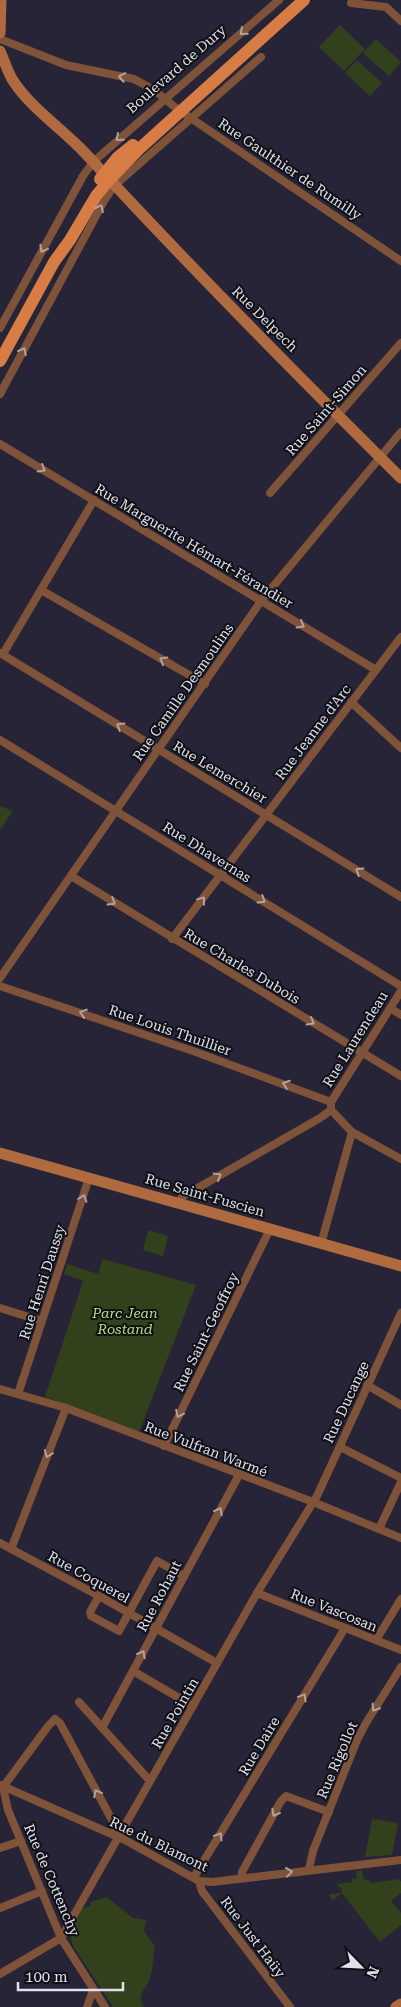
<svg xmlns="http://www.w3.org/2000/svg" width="401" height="2007" viewBox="0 0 401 2007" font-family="'Roboto Serif',serif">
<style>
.green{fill:#32401c}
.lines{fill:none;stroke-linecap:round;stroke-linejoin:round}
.street{stroke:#7f5339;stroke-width:8}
.secondary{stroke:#b06a40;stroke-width:11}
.primary{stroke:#d67c44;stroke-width:12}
.oneway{stroke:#b5a19c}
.labels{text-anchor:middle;stroke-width:4;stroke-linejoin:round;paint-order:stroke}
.street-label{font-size:14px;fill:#e1e1ed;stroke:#0f0f16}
.park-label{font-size:14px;font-style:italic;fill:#b8df82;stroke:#0f0f16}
</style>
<rect width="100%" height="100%" fill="#262436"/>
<!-- green -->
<g class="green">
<polygon points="340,25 365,49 344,71 319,47"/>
<polygon points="376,39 401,62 389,76 363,53"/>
<polygon points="357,60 382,83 370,96 345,73"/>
<polygon points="0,806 13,811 0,830"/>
<polygon points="148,1230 168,1236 163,1256 143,1250"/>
<polygon points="103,1259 196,1285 139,1432 45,1397 83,1281 64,1274 67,1264 98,1274"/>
<polygon points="372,1819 398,1823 392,1855 365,1857"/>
<polygon points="362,1870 364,1880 369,1880 370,1883 399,1879 401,1882 401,1893 391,1901 401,1913 401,1925 380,1942 342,1893 332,1901 329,1894 342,1893 341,1887 338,1887 337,1884 352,1882 352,1879 357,1878 356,1871"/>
<path d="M107,1897L133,1918L146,1920L144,1931L155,1946C153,1957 153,1969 150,1978C147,1988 135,1994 144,2007H113L72,1944L71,1930L83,1908L91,1906L90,1902Z"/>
</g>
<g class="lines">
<!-- street -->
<g class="street">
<polyline points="351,3 386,7 401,21"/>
<polyline points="0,39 66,65 134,79 154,90 176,108 401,261"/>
<polyline points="0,328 83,176 93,162 279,0"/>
<polyline points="0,394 104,201 114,186 261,57"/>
<polyline points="0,444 376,670"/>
<polyline points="270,493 401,343"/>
<polyline points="41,590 205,684"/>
<polyline points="0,653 401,897"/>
<polyline points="3,654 94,500"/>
<polyline points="351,702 401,748"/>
<polyline points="0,740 401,986"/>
<polyline points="71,876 401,1076"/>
<polyline points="172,939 401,637"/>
<polyline points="0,978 261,601 401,432"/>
<polyline points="0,986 193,1051 331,1102"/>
<polyline points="401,991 331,1102 331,1110 352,1132 401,1159"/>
<polyline points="390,1008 401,1015"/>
<polyline points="178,1203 182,1197 320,1118 331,1110"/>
<polyline points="321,1244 352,1132"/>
<polyline points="0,1308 42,1321"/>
<polyline points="367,1385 401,1405"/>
<polyline points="0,1389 66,1408 313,1502 401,1538"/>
<polyline points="18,1394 89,1178"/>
<polyline points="164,1446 270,1229"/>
<polyline points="340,1447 401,1478"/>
<polyline points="379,1529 401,1482"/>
<polyline points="0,1543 99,1596 217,1663"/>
<polyline points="11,1549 66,1408"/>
<polyline points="257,1593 401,1650"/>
<polyline points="99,1596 90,1612 91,1616 119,1631 157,1561 184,1576"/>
<polyline points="376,1640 401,1599"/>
<polyline points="133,1671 193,1706"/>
<polyline points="79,1702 150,1781"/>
<polyline points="102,1728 239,1475"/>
<polyline points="0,1785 125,1840 199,1881 212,1882 401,1860"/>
<polyline points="3,1787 8,1810 61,1938 105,2007"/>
<polyline points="3,1787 49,1725 55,1719 60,1723 112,1820 118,1837"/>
<polyline points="0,1848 21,1841"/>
<polyline points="309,1869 313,1851 357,1740 366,1723 401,1667"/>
<polyline points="194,1877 345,1628"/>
<polyline points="241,1878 242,1872 281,1801 286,1796 329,1812"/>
<polyline points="199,1881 202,1891 290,2007"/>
<polyline points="0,1908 42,1891"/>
<polyline points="0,1974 61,1938 257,1593 317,1496 401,1313"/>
<polyline points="87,2007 93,1990"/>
</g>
<!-- secondary -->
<g class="secondary">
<polyline points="0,33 1,0"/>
<path d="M0,51C4,60 7,70 12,79C30,108 63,129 86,154C188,265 294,372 401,478"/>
<polyline points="0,1153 401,1266"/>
<polyline points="396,2007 401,2004"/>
</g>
<!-- primary -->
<g class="primary">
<polyline points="100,179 117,158 133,145"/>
<polyline points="0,361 54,262 70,240 96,196 109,180 139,149 304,0"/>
</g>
</g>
<!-- one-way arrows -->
<defs><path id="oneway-chevron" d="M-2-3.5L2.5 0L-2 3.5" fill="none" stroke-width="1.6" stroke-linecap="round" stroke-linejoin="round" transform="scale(1.25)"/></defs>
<g class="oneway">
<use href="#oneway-chevron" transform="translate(243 32) rotate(139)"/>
<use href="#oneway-chevron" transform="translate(122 77) rotate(-170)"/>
<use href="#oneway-chevron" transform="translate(119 138) rotate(139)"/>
<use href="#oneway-chevron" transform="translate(100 208) rotate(-63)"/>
<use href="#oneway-chevron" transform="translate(43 249) rotate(119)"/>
<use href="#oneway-chevron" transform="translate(23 351) rotate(-62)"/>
<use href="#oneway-chevron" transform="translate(42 469) rotate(31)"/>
<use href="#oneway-chevron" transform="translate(301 625) rotate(31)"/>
<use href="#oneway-chevron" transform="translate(163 660) rotate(-150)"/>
<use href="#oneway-chevron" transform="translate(120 726) rotate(-148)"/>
<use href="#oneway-chevron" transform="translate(359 871) rotate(-148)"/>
<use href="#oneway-chevron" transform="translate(202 900) rotate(-53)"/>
<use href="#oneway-chevron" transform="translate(262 900) rotate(32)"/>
<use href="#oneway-chevron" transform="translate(112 902) rotate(32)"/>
<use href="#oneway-chevron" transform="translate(83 1013) rotate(-162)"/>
<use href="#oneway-chevron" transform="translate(311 1022) rotate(31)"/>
<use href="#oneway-chevron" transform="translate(286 1084) rotate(-160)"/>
<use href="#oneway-chevron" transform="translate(218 1176) rotate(-30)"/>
<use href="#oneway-chevron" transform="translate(83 1198) rotate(-72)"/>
<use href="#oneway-chevron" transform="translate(179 1414) rotate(116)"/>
<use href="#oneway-chevron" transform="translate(48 1454) rotate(111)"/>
<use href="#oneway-chevron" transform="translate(219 1511) rotate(-62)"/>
<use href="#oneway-chevron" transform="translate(142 1654) rotate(-61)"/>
<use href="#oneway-chevron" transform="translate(303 1697) rotate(-59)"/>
<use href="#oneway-chevron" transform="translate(375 1708) rotate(122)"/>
<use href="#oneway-chevron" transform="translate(97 1793) rotate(-118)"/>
<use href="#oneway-chevron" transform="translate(275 1813) rotate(119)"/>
<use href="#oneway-chevron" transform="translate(219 1836) rotate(-59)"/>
<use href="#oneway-chevron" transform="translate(289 1872) rotate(-7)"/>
</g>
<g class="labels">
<!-- street labels -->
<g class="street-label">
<text transform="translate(176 69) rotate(-41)" y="5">Boulevard de Dury</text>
<text transform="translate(290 169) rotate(34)" y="5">Rue Gaulthier de Rumilly</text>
<text transform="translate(265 319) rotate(45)" y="5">Rue Delpech</text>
<text transform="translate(326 410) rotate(-49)" y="5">Rue Saint-Simon</text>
<text transform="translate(194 546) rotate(31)" y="5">Rue Marguerite Hémart-Férandier</text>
<text transform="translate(183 692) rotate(-55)" y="5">Rue Camille Desmoulins</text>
<text transform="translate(313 732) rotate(-53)" y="5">Rue Jeanne d'Arc</text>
<text transform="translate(220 772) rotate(31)" y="5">Rue Lemerchier</text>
<text transform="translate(207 852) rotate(32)" y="5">Rue Dhavernas</text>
<text transform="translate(242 966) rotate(31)" y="5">Rue Charles Dubois</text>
<text transform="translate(170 1030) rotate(19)" y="5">Rue Louis Thuillier</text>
<text transform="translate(355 1039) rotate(-58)" y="5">Rue Laurendeau</text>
<text transform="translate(205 1195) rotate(16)" y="5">Rue Saint-Fuscien</text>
<text transform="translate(42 1282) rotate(-72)" y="5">Rue Henri Daussy</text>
<text transform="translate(206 1332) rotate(-64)" y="5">Rue Saint-Geoffroy</text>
<text transform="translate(346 1402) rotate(-65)" y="5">Rue Ducange</text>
<text transform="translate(206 1449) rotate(21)" y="5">Rue Vulfran Warmé</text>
<text transform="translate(89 1577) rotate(29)" y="5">Rue Coquerel</text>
<text transform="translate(159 1596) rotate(-62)" y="5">Rue Rohaut</text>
<text transform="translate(334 1610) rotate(22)" y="5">Rue Vascosan</text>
<text transform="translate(175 1713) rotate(-60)" y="5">Rue Pointin</text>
<text transform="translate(259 1746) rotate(-59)" y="5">Rue Daire</text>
<text transform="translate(337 1760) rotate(-67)" y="5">Rue Rigollot</text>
<text transform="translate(159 1844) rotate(26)" y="5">Rue du Blamont</text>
<text transform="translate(52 1880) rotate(67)" y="5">Rue de Cottenchy</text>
<text transform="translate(253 1937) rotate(53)" y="5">Rue Just Haüy</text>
</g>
<!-- park labels -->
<g class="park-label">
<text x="125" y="1318">Parc Jean<tspan x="125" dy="16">Rostand</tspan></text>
</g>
</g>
<!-- north arrow -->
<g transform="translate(361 1967) rotate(114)" stroke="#0f0f16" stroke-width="4" paint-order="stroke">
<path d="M0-4L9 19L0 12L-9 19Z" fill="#e1e1ed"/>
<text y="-8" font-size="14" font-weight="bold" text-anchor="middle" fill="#e1e1ed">N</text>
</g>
<!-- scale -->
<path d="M18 1982v8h105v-8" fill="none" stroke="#e1e1ed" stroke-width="2.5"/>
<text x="25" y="1982" font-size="15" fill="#e1e1ed" stroke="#0f0f16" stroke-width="4" paint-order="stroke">100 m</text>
</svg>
